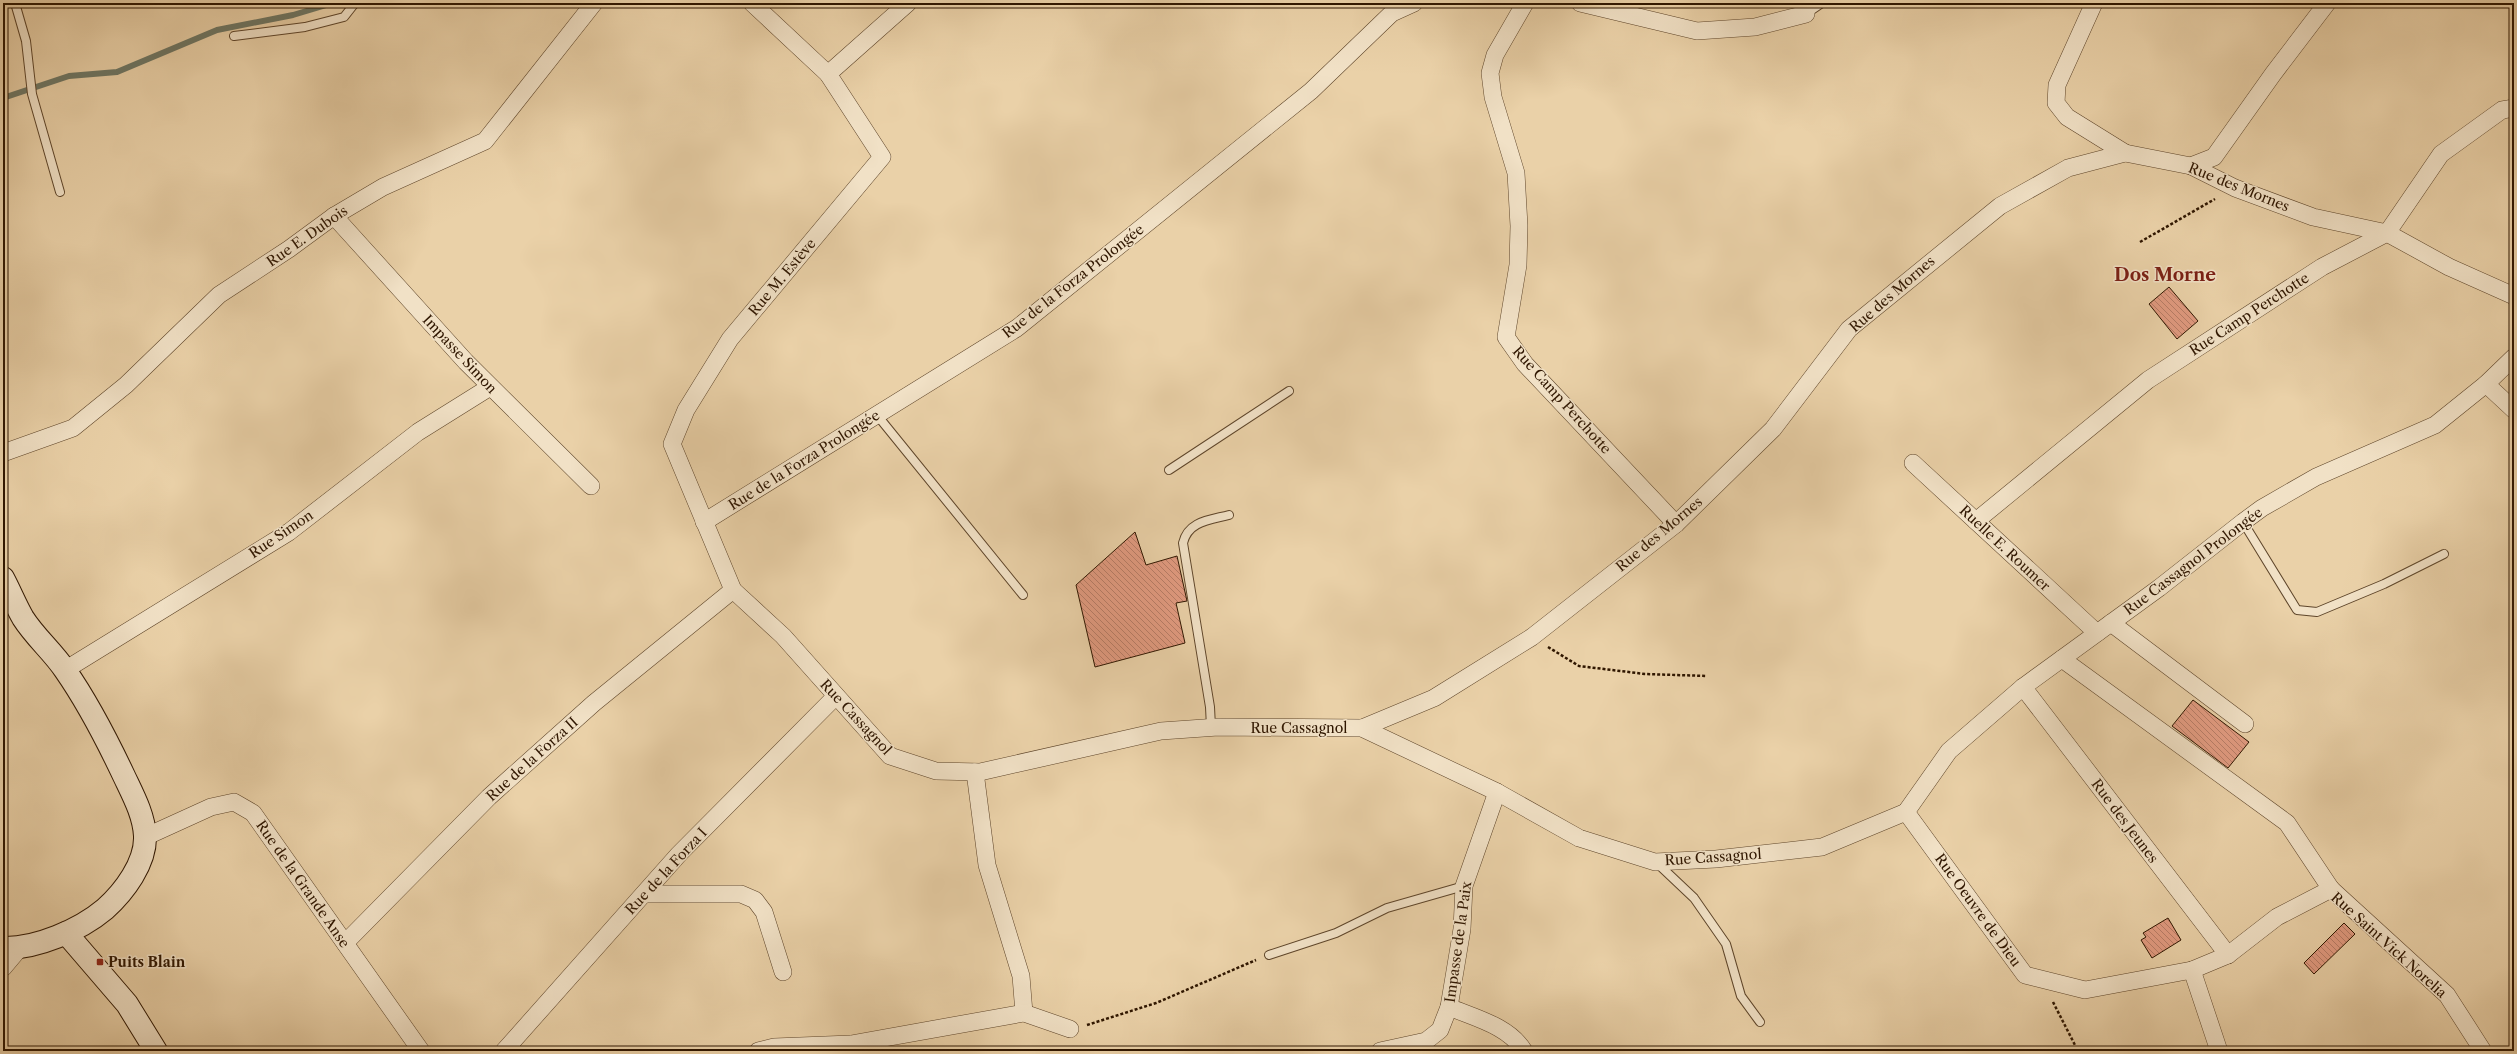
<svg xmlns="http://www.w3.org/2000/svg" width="2517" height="1054" viewBox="0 0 2517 1054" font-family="'Libre Caslon Text',serif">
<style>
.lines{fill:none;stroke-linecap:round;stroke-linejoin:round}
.stream{stroke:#6e7765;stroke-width:6}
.building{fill:url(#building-back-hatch);stroke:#2f1600}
.lane-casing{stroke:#5e452a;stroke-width:10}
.street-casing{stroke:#5e452a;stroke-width:18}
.secondary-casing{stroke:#2f1600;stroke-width:24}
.path{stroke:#2f1600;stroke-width:2.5;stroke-dasharray:3 2;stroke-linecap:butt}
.lane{stroke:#f1e1c6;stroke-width:8}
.street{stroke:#f1e1c6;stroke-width:17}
.secondary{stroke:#f1e1c6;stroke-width:22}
.poi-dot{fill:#8f2418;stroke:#f1e1c6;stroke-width:1.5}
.labels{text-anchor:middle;stroke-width:3;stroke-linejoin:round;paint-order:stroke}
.street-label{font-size:14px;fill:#2f1600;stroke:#f1e1c6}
.poi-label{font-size:14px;font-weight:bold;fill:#2f1600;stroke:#f1e1c6;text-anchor:start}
.district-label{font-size:18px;font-weight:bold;fill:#7a1f14;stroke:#f1e1c6}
</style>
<defs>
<pattern id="building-back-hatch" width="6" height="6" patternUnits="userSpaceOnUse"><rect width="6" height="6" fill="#e29b81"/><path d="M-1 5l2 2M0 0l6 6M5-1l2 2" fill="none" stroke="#b87d67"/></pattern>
</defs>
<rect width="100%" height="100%" fill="#ead1a8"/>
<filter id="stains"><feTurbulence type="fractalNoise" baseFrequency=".005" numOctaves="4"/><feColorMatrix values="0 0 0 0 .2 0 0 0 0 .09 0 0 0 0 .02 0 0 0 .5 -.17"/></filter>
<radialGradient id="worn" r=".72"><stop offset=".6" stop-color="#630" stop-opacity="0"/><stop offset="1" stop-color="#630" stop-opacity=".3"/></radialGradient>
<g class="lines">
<!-- stream -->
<polyline class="stream" points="3,98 69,76 117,72 217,30 293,15 333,3"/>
</g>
<!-- building -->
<g class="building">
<polygon points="2169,287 2198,321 2177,339 2149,304"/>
<polygon points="1135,532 1146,565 1177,556 1187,601 1176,603 1185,643 1095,667 1076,585"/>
<polygon points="2193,700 2249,742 2228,768 2172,726"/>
<polygon points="2168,918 2181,940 2152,958 2141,940 2146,937 2143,933"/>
<polygon points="2344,923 2355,934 2314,974 2304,963"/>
</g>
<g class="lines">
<defs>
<g id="lane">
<polyline points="15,3 26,41 32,94 60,192"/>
<polyline points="1806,14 1822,3"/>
<polyline points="234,36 305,27 344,17 355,3"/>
<polyline points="877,415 1023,595"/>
<polyline points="1169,470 1289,391"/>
<polyline points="2243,522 2297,610 2317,612 2384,584 2444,554"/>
<path d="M1211,727L1210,707L1183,543C1188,521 1210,520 1229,515"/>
<polyline points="1657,863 1694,898 1726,944 1741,996 1760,1022"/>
<polyline points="1269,955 1336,933 1387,908 1464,886"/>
</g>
<g id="street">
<polyline points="752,3 828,74 882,157 730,339 686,410 672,444 733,590 783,636 890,756 936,771 980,772 1161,731 1218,727 1362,728 1497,792 1579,838 1655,862 1716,859 1822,847 1906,812"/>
<polyline points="1525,3 1495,55 1490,73 1493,97 1516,173 1519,226 1518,265 1506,337 1525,364 1676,524"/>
<polyline points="1580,3 1697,31 1755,27 1806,14"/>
<polyline points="2094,3 2057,85 2056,103 2067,117 2125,153"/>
<polyline points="828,74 908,3"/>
<polyline points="2191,166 2214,157 2273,74 2327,3"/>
<polyline points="334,216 466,362 591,486"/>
<polyline points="2486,384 2514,410"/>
<polyline points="3,453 73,428 126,385 219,295 289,249 334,216 383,187 485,141 594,3"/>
<polyline points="1913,463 2097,633"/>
<polyline points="1976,521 2148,380 2322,267 2387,233 2441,154 2502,110 2514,108"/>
<polyline points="704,522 1017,328 1311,91 1392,13 1414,3"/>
<polyline points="2111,623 2245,724"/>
<polyline points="2062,659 2287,823 2331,889"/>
<polyline points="65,670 289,532 418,432 490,387"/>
<polyline points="2023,687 2228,955"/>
<polyline points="1362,728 1434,698 1532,637 1676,524 1773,429 1849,329 2000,206 2068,168 2125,153 2191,166 2235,188 2313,217 2387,233 2449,267 2514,296"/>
<polyline points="975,772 987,865 1021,976 1024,1013"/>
<polyline points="1906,812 1949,751 2023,687 2159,588 2243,522 2262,508 2316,477 2435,425 2486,384 2514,357"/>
<polyline points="1906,812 2025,975 2085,990 2192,970 2219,1051"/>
<polyline points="145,837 211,807 234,802 253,813 421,1051"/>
<polyline points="644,894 741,894 755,900 764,912 783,972"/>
<polyline points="345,943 489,797 594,703 733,590"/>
<polyline points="3,968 19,949"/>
<polyline points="2192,970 2228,955 2277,917 2331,889 2447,995 2483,1051"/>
<path d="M1449,1007C1475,1018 1509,1026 1524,1051"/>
<polyline points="504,1051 679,854 835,697"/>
<polyline points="758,1051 774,1047 851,1044 1024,1013 1070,1029"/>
<polyline points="1380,1051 1426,1041 1440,1030 1449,1007 1462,929 1464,886 1497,792"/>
</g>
<g id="secondary">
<path d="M3,578C10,591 16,606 23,618C35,637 53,652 65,670C88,703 107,740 124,776C133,795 144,815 145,836C146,863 124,892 105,909C80,930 36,949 3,948"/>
<polyline points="66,933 127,1004 156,1051"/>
</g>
</defs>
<!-- lane casing -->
<use href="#lane" class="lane-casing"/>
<!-- street casing -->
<use href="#street" class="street-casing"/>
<!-- secondary casing -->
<use href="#secondary" class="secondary-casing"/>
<!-- path -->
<g class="path">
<polyline points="2140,242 2215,199"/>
<polyline points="1548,647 1579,666 1645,674 1707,676"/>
<polyline points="2053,1002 2078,1051"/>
<polyline points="1087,1025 1156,1003 1256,960"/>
</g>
<!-- lane -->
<use href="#lane" class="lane"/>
<!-- street -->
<use href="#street" class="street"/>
<!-- secondary -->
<use href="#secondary" class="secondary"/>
</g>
<!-- markers -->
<rect class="poi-dot" x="96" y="958" width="8" height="8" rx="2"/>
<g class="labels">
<!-- street labels -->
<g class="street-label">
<text transform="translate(2239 187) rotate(22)" y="5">Rue des Mornes</text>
<text transform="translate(307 236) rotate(-35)" y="5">Rue E. Dubois</text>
<text transform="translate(782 277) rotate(-50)" y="5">Rue M. Estève</text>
<text transform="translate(1073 281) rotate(-38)" y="5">Rue de la Forza Prolongée</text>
<text transform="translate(1892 294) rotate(-41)" y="5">Rue des Mornes</text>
<text transform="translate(2249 314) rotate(-33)" y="5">Rue Camp Perchotte</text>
<text transform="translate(460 354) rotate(47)" y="5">Impasse Simon</text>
<text transform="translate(1562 400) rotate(48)" y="5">Rue Camp Perchotte</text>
<text transform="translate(804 460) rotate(-32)" y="5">Rue de la Forza Prolongée</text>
<text transform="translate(281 534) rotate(-34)" y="5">Rue Simon</text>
<text transform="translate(1659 534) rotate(-40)" y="5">Rue des Mornes</text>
<text transform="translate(2005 548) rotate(43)" y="5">Ruelle E. Roumer</text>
<text transform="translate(2193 561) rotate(-37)" y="5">Rue Cassagnol Prolongée</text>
<text transform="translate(856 717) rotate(47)" y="5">Rue Cassagnol</text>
<text x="1299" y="733">Rue Cassagnol</text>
<text transform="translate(532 759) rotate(-42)" y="5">Rue de la Forza II</text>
<text transform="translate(2125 821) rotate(53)" y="5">Rue des Jeunes</text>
<text transform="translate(1713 857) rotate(-4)" y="5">Rue Cassagnol</text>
<text transform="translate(666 871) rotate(-47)" y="5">Rue de la Forza I</text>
<text transform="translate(303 884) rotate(55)" y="5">Rue de la Grande Anse</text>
<text transform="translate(1978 910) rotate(54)" y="5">Rue Oeuvre de Dieu</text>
<text transform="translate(1458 942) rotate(-82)" y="5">Impasse de la Paix</text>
<text transform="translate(2389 945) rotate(42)" y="5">Rue Saint Vick Norelia</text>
</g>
<!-- poi labels -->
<g class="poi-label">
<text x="108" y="967">Puits Blain</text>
</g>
<!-- district labels -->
<g class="district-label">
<text x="2165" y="281">Dos Morne</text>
</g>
</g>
<!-- margin -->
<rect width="2517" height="1054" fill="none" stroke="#ead1a8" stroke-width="16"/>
<rect x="4" y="4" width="2509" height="1046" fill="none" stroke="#2f1600" stroke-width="2"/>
<rect x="8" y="8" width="2501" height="1038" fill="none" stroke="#2f1600"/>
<rect width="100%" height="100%" filter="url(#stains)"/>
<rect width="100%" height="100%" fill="url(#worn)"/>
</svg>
